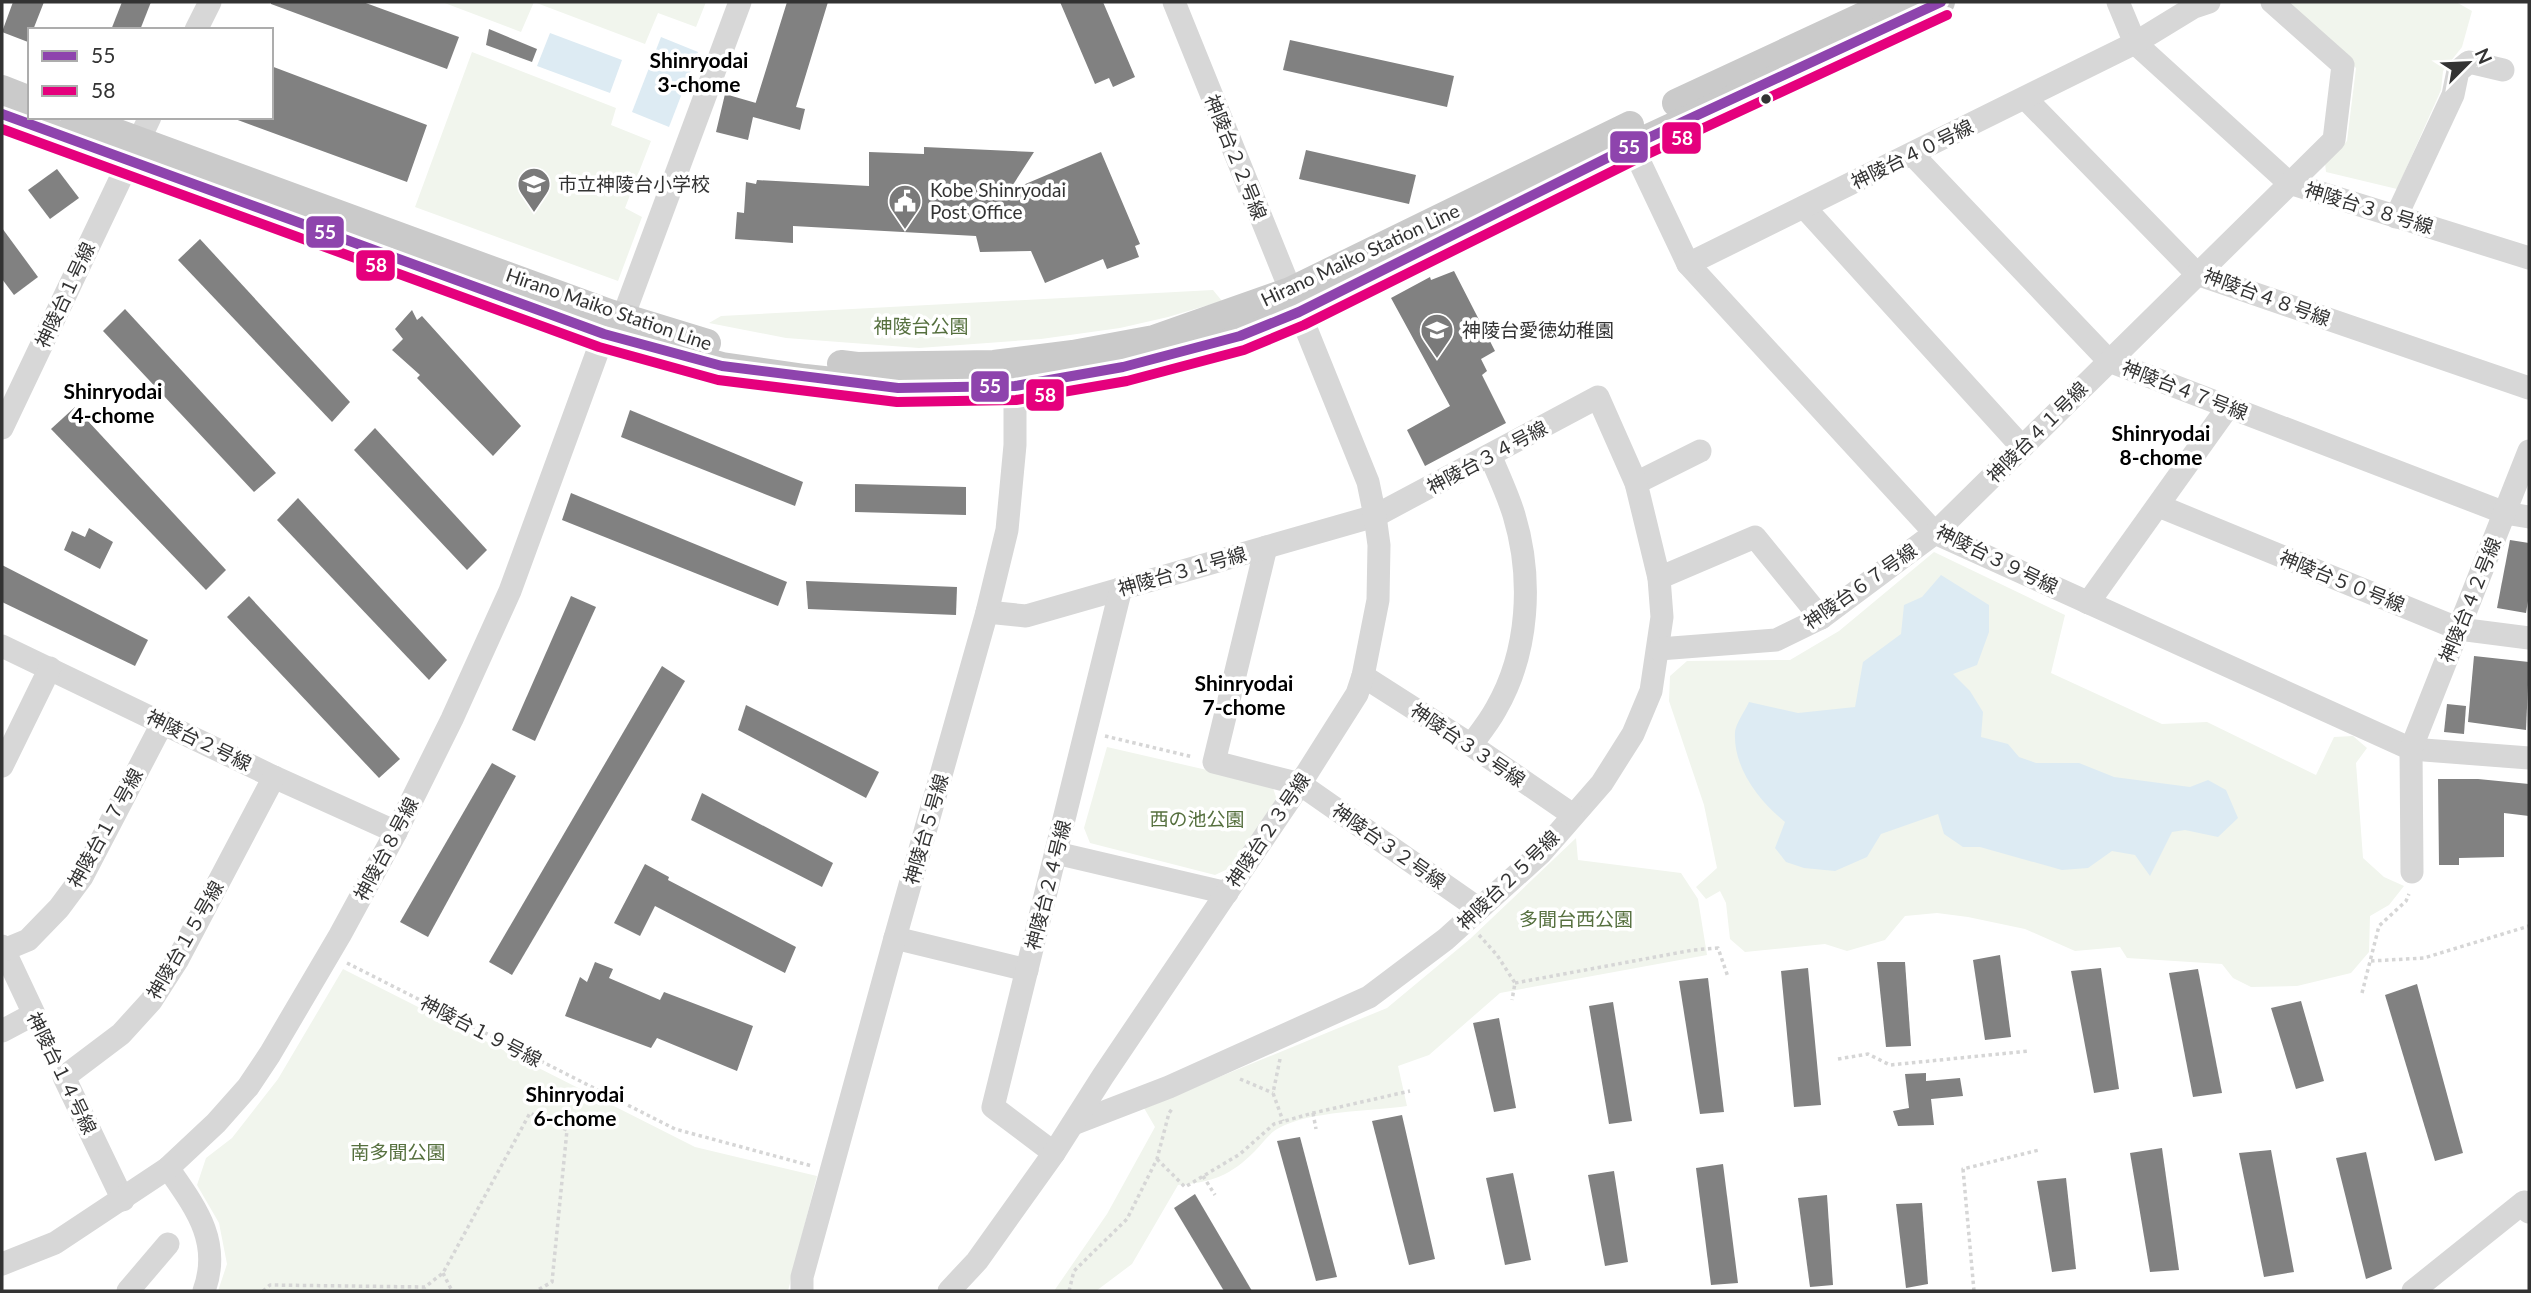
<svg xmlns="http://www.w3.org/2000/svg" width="2531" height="1293" viewBox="0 0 2531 1293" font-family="Lato,'Noto Sans JP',sans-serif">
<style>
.green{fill:#f1f5ed}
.water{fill:#ddebf3}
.building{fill:#818181}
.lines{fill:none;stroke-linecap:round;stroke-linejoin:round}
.path{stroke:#d6d6d6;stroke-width:3.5;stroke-dasharray:3.5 3.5;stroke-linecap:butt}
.minor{stroke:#d7d7d7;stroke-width:23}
.major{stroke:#cacaca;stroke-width:28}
.bus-1-casing{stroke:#fff;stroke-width:16}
.bus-2-casing{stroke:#fff;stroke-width:16}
.bus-1{stroke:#8e44ad;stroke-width:10}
.bus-2{stroke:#e5007d;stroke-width:10}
.bus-dot{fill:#333;stroke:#fff;stroke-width:2.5}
.labels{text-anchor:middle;stroke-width:7;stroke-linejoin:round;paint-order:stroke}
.street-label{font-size:19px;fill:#333;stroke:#fff}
.poi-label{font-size:19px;fill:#333;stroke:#fff;text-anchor:start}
.park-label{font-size:19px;fill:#56703f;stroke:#fff}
.neighbourhood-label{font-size:21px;font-weight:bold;fill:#000;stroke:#fff}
.line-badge{stroke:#fff;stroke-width:2.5}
.badge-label{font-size:19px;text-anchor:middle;font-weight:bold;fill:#fff}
</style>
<rect width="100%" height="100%" fill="#fff"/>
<!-- green -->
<g class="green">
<polygon points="442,2 706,2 696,27 658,13 645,44 534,2 521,32"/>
<polygon points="2287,2 2456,2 2472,11 2462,47 2443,71 2441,90 2397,189 2326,172 2325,163 2347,141 2356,68"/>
<polygon points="472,52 616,108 611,125 651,141 625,208 642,217 618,281 415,207"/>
<polygon points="1213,290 1222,301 1168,317 1120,328 1041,339 919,348 786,338 709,323 721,316"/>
<polygon points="1934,552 2065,615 2051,673 2162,724 2207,722 2316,775 2334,737 2353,736 2367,748 2356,763 2363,858 2384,877 2404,886 2389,905 2370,916 2369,952 2351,973 2297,986 2251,987 2233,978 2222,964 2127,958 2120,947 2075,951 2025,929 1968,917 1937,913 1905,916 1885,940 1847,951 1825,944 1745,952 1730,939 1726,903 1720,891 1706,899 1696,887 1717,868 1704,805 1669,701 1670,676 1687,661 1790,660 1839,631"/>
<polygon points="1107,747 1272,785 1277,800 1230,868 1215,875 1090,843 1084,828"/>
<path d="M1576,838L1578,860L1681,873L1698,899L1707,955L1500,993L1429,1055L1398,1066L1407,1106C1372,1111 1309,1111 1279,1128C1270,1132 1262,1144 1255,1151C1230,1176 1213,1182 1178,1185L1132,1264L1096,1291H1054L1107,1214L1155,1127L1144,1108L1387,1008L1470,939Z"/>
<polygon points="343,969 695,1147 817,1176 788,1291 218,1291 227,1264 219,1223 197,1185 206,1158 232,1138 278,1079"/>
</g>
<!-- water -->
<g class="water">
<polygon points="550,33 622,60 610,93 537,66"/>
<polygon points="661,37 698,52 669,127 632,112"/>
<path d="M1941,575L1989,605V632L1977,665L1953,674L1970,691L1983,712L1981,737L2008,744L2019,757L2036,763H2079L2114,777L2190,787L2208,780L2226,790L2238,818L2218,837L2185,830L2172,832L2150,876L2135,855L2112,851L2088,868L2062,870L1980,847H1963L1944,834L1938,814L1881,834L1867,857L1835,871L1804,868L1786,862L1775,848L1785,822C1759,801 1733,768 1735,732C1736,723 1745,711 1749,702L1798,713L1855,707L1863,662L1901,634L1904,605L1922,597Z"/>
</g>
<!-- building -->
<g class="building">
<polygon points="13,2 44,2 33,30 30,30 28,42 2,32"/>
<polygon points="122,2 151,2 140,30 111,30"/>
<polygon points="271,2 363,2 459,37 447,69 271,4"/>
<polygon points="787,2 828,2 796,107 805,109 800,130 753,117 748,140 716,132 725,94 756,103 755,105"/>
<polygon points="1060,2 1103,2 1135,77 1113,87 1109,78 1095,84"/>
<polygon points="489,29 537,49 532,62 486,45"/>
<polygon points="1290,40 1454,76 1447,107 1283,70"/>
<polygon points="271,66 427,125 407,182 235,119 236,117 271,117"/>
<polygon points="924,147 1034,152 1009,191 1101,152 1140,244 1135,246 1139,257 1107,269 1103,259 1045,283 1031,251 980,252 976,236 793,226 793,243 735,239 737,212 744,213 746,182 756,184 757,180 869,186 869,152 924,154"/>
<polygon points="1306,150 1416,175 1409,204 1299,179"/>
<polygon points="57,169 79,198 50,219 28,190"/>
<polygon points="2,228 38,277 14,295 2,279"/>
<polygon points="200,239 350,402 332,422 178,260"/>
<polygon points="1454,271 1495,351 1481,359 1487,371 1482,375 1506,423 1425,466 1407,430 1450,406 1391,298 1430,277 1431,280"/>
<polygon points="125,309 276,473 254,492 103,331"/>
<polygon points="412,310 417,320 422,316 521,426 493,456 417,378 420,375 392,350 403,339 395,329"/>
<polygon points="75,407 226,570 206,590 51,429"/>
<polygon points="630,410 803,482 795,506 621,437"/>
<polygon points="375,428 487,550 467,570 354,450"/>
<polygon points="855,484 966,487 966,515 855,512"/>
<polygon points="571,493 787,582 778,606 562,520"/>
<polygon points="298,498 447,660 429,680 277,520"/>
<polygon points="89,528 113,542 100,569 64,550 72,531 85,537"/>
<polygon points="2510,540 2529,543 2529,595 2526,613 2497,608"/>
<polygon points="2,565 148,640 135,666 2,602"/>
<polygon points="806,581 957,587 956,615 808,609"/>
<polygon points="249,596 400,759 379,778 227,617"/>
<polygon points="571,596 596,607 535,741 512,730"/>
<polygon points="2474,656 2529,662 2526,730 2468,722"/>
<polygon points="662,666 685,681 512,975 489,962"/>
<polygon points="2447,704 2466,706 2464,734 2444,732"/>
<polygon points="746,705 879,772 866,798 738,730"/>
<polygon points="492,763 516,776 428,937 400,922"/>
<polygon points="2438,779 2478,779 2529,784 2529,816 2504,813 2504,857 2459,858 2459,865 2439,865"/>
<polygon points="702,793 833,863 822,887 691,820"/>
<polygon points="645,864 669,877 668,880 796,947 785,973 655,906 640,936 614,923"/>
<polygon points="2000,955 2011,1037 1985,1040 1973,960"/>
<polygon points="595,962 613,969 609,978 660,1000 664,992 753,1026 737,1071 657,1038 651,1048 565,1016 580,977 587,982"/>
<polygon points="1877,962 1905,962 1911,1046 1886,1047"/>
<polygon points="1808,968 1821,1105 1794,1107 1781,971"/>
<polygon points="2101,968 2119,1089 2094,1093 2071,971"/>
<polygon points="2198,969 2222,1093 2193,1097 2169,973"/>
<polygon points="1708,978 1724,1112 1700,1114 1679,981"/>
<polygon points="2417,984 2463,1153 2435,1161 2385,995"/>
<polygon points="2301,1001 2324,1081 2296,1089 2271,1008"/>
<polygon points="1613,1002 1632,1121 1609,1124 1589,1006"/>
<polygon points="1499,1018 1516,1108 1494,1112 1473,1023"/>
<polygon points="1926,1073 1926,1081 1960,1078 1963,1096 1931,1099 1934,1125 1898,1126 1893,1111 1909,1108 1905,1074"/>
<polygon points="1402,1115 1435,1259 1409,1265 1372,1121"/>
<polygon points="1300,1137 1337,1277 1316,1281 1277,1141"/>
<polygon points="2162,1148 2179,1270 2150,1272 2130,1153"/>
<polygon points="2271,1150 2294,1272 2264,1277 2239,1153"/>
<polygon points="2366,1152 2392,1269 2366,1279 2336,1158"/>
<polygon points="1723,1164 1738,1283 1711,1285 1696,1168"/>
<polygon points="1614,1171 1628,1262 1605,1266 1588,1175"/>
<polygon points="1513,1173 1531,1260 1505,1265 1486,1178"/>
<polygon points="2066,1178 2076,1269 2052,1272 2037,1181"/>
<polygon points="1195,1194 1252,1291 1224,1291 1174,1208"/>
<polygon points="1827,1195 1833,1285 1810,1287 1798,1198"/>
<polygon points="1922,1203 1928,1284 1906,1288 1896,1204"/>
</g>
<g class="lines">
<!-- path -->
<g class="path">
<polyline points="1105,736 1193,757"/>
<polyline points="1479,935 1497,955 1515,983 1512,1000"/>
<polyline points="2371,961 2424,958 2529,926"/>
<polyline points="347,963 675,1129 812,1166"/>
<polyline points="1515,983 1693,950 1718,948 1728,977"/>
<polyline points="2362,993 2379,926 2406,901 2409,894"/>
<polyline points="43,1032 55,1057"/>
<polyline points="1280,1059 1273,1093 1283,1121"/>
<polyline points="1838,1059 1868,1054 1890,1065 2029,1051"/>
<polyline points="1240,1079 1273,1093"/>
<polyline points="1313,1113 1316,1129"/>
<polyline points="1157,1159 1185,1187 1240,1154 1274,1124 1313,1113 1410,1091"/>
<polyline points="1203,1176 1215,1195"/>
<polyline points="443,1273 452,1291"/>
<polyline points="263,1291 270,1285 425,1287 443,1273 530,1113 567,1130 552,1282 536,1291"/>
<polyline points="1069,1291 1074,1271 1127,1219 1157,1159 1169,1113 1172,1109"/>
<polyline points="1974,1291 1963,1169 2039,1150"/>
</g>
<!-- minor -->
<g class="minor">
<polyline points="2118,2 2135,43 2289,183 2529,258"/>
<polyline points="196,30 210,2"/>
<polyline points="2025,98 2197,274 2529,388"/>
<polyline points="1624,129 1688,264 1935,533 2411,749 2529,758"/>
<polyline points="1912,154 2109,361 2505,513 2529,517"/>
<polyline points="1804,207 2022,447"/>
<polyline points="2396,217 2453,95 2458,71 2469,62 2503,70"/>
<polyline points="1688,264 2135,43 2194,7 2209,2"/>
<polyline points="623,317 740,2"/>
<polyline points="2,428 150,117"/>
<polyline points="1636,483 1700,451"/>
<polyline points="2159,506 2459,629 2529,638"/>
<polyline points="1266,547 1214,762 1300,784 1479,909"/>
<polyline points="1659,578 1755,537 1821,618"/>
<polyline points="2088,603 2228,407"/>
<polyline points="987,612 1026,616 1375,516 1598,397 1636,483 1659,578 1662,617 1651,691 1633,734 1602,783 1541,853 1446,939 1369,997 1169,1087 1073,1124"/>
<polyline points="2,646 274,777 396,832"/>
<polyline points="1659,649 1776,640 1821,618 1935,533 2334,140 2343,65 2272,2"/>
<polyline points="1363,676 1471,745 1573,815"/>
<path d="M1471,745C1480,733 1489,722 1496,709C1529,652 1533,578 1514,515C1508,495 1498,474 1490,455"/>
<polyline points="2,766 50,668"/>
<polyline points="1056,853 1227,893"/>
<polyline points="2412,872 2411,749 2529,451"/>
<polyline points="895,938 1027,970"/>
<polyline points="2,946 34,1014 2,1031"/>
<polyline points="4,950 28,940 59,908 82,877 163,722"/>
<polyline points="1054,1153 993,1107 1121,588"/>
<path d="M168,1168C195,1207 222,1241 204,1291"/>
<polyline points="123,1200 64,1077 121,1034 151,1001 178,959 274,777"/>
<polyline points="2,1264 55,1243 168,1168 216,1123 248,1087 270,1054 340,935 396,832 452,719 510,591 604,334 607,319"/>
<polyline points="128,1291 168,1244"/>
<polyline points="802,1291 802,1277 895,938 987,612 1007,530 1015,445 1015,386 1012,371"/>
<polyline points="949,1291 977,1261 1054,1153 1103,1076 1300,784 1357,694 1363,676 1378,600 1379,545 1375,516 1368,482 1174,2"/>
<polyline points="2413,1291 2524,1202 2529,1212"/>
</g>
<!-- major -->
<g class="major">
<polyline points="2,89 30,100"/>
<polyline points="1676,103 1893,2"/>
<polyline points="2,114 604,334 722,366 805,378 898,388 1015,386 1123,367 1240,336 1299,312 1633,145 1941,2"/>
<polyline points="74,117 609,313 707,343"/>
<polyline points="841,364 857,366 994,364 1073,354 1154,339 1290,291 1630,125"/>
</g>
<defs>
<polyline id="bus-1" points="2,114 604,334 722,366 898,388 1015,386 1123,367 1240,336 1299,312 1633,145 1941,2"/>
<polyline id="bus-2" points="2,129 599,347 718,380 897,402 1016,400 1127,381 1244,350 1304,325 1639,158 1947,15"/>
</defs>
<!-- bus-1 casing -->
<use href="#bus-1" class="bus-1-casing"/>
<!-- bus-2 casing -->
<use href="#bus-2" class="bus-2-casing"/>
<!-- bus-1 -->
<use href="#bus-1" class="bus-1"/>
<!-- bus-2 -->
<use href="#bus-2" class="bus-2"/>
</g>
<!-- icons -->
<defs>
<symbol id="school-pin" viewBox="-11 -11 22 30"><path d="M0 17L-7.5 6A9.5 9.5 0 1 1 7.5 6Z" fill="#7a7a7a" stroke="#fff"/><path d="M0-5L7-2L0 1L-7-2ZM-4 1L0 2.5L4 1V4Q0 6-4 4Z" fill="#fff"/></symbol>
<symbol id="civic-pin" viewBox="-11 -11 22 30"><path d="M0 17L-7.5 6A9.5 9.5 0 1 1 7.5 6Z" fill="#7a7a7a" stroke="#fff"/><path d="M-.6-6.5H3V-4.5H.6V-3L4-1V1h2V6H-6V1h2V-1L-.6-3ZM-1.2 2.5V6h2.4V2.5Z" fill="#fff"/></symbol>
</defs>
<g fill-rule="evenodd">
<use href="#school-pin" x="515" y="165" width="38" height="52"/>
<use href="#civic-pin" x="886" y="182" width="38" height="52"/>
<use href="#school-pin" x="1418" y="311" width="38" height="52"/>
</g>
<!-- markers -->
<circle class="bus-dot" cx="1766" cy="99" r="6"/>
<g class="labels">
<!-- street labels -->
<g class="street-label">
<text transform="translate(1912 154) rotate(-26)" y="7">神陵台４０号線</text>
<text transform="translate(1236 157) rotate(68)" y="7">神陵台２２号線</text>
<text transform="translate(2369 208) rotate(17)" y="7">神陵台３８号線</text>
<text transform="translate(1360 255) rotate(-25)" y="7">Hirano Maiko Station Line</text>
<text transform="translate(65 295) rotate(-65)" y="7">神陵台１号線</text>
<text transform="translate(2267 297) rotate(20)" y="7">神陵台４８号線</text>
<text transform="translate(609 309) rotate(19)" y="7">Hirano Maiko Station Line</text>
<text transform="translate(2185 390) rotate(21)" y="7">神陵台４７号線</text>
<text transform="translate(2037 432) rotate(-45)" y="7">神陵台４１号線</text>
<text transform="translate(1487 457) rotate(-28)" y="7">神陵台３４号線</text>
<text transform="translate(1997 559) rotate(26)" y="7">神陵台３９号線</text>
<text transform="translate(1182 571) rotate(-16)" y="7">神陵台３１号線</text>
<text transform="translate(2342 581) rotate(22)" y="7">神陵台５０号線</text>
<text transform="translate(1860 586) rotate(-35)" y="7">神陵台６７号線</text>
<text transform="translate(2470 600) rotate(-68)" y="7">神陵台４２号線</text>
<text transform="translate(199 740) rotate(26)" y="7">神陵台２号線</text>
<text transform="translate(1468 745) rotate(34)" y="7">神陵台３３号線</text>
<text transform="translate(105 828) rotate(-61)" y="7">神陵台１７号線</text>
<text transform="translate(926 829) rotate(-74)" y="7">神陵台５号線</text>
<text transform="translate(1268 830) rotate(-56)" y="7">神陵台２３号線</text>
<text transform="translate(1389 846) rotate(35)" y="7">神陵台３２号線</text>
<text transform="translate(386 849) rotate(-62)" y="7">神陵台８号線</text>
<text transform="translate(1508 880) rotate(-44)" y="7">神陵台２５号線</text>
<text transform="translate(1048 885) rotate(-76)" y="7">神陵台２４号線</text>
<text transform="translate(185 940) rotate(-60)" y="7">神陵台１５号線</text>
<text transform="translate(481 1031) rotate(27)" y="7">神陵台１９号線</text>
<text transform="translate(62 1073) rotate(64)" y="7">神陵台１４号線</text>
</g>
<!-- poi labels -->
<g class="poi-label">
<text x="558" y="191">市立神陵台小学校</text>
<text x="930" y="197">Kobe Shinryodai<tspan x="930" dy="22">Post Office</tspan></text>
<text x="1462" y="337">神陵台愛徳幼稚園</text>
</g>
<!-- park labels -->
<g class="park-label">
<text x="921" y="333">神陵台公園</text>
<text x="1197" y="826">西の池公園</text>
<text x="1576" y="926">多聞台西公園</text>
<text x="398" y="1159">南多聞公園</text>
</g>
<!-- neighbourhood labels -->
<g class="neighbourhood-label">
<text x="699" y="68">Shinryodai<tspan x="699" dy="24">3-chome</tspan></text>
<text x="113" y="399">Shinryodai<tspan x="113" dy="24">4-chome</tspan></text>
<text x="2161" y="441">Shinryodai<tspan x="2161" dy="24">8-chome</tspan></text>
<text x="1244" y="691">Shinryodai<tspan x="1244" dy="24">7-chome</tspan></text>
<text x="575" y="1102">Shinryodai<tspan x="575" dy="24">6-chome</tspan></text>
</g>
</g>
<g class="line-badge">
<rect x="1661" y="121" width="41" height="34" rx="7" fill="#e5007d"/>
<rect x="1609" y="130" width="40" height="34" rx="7" fill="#8e44ad"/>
<rect x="305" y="215" width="40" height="34" rx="7" fill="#8e44ad"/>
<rect x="355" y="249" width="41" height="33" rx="7" fill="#e5007d"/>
<rect x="970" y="370" width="40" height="33" rx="7" fill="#8e44ad"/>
<rect x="1025" y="378" width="40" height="34" rx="7" fill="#e5007d"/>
</g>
<g class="badge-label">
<text x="1682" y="145">58</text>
<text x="1629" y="154">55</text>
<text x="325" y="239">55</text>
<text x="376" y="272">58</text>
<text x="990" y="393">55</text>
<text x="1045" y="402">58</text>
</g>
<!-- border -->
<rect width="2531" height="1293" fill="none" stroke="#333333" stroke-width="7"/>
<!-- legend -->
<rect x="28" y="28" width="245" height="91" fill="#ffffff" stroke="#adadad" stroke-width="2"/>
<rect x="42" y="51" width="35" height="10" fill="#8e44ad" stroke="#adadad" stroke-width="2"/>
<text x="91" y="63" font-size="21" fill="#333333">55</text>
<rect x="42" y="86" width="35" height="10" fill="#e5007d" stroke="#adadad" stroke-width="2"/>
<text x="91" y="98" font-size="21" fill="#333333">58</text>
<!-- north arrow -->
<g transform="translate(2468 63) rotate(66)" stroke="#ffffff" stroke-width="5" paint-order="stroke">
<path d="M0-5L12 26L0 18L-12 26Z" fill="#333333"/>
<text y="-10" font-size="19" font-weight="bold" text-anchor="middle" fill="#333333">N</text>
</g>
</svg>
